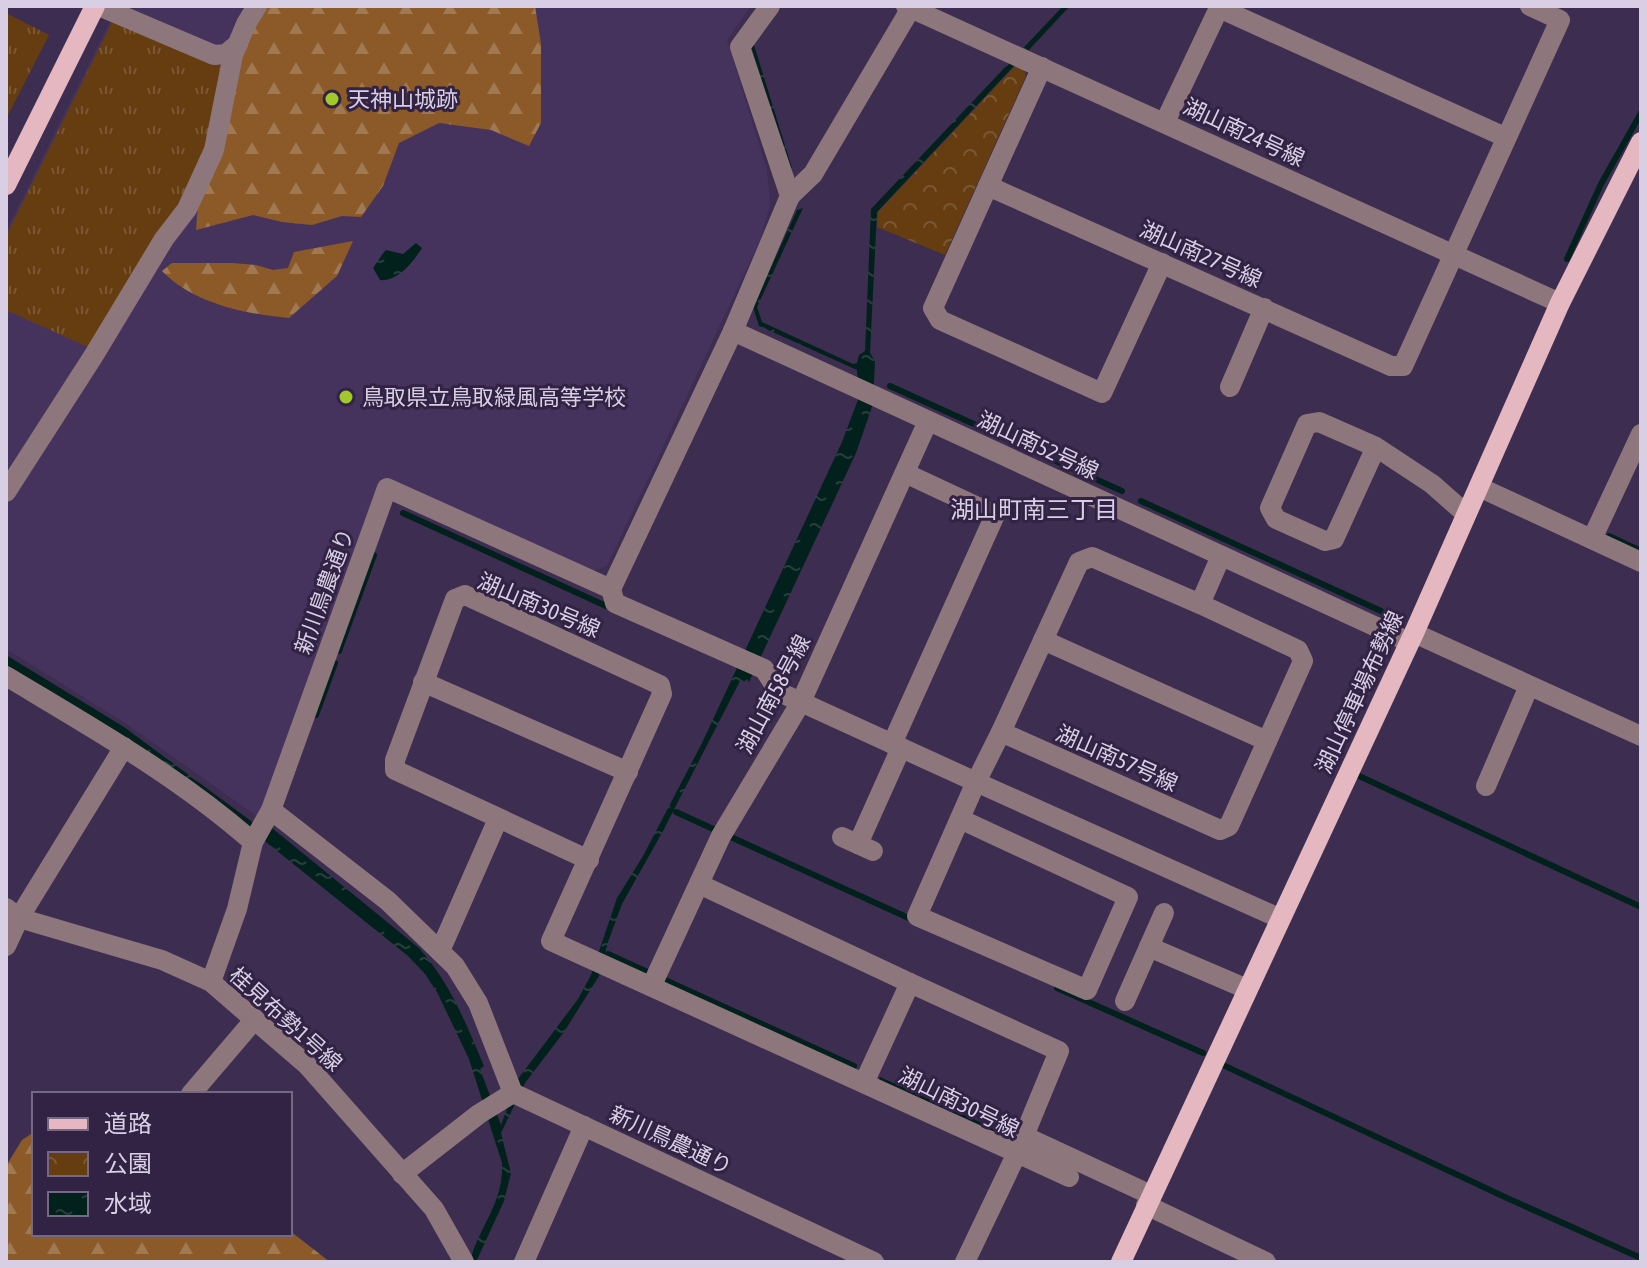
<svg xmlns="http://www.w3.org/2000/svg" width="1647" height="1268" viewBox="0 0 1647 1268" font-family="'Asap Condensed','Noto Sans JP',sans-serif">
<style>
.built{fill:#46335d}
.grass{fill:url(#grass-tufts)}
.forest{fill:url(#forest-firs)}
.park{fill:url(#park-crowns)}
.water{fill:url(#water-ripples)}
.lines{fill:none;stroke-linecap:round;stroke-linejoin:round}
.stream{stroke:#02201c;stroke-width:6}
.minor{stroke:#8e777c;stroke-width:20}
.major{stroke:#e5b7c1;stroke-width:20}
.poi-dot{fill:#a1c92a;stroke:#322345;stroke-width:3}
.labels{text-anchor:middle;stroke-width:6;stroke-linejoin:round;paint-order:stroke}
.poi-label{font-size:22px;fill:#d8cfe5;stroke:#322345;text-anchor:start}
.street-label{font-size:22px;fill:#d8cfe5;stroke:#322345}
.neighbourhood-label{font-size:24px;fill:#d8cfe5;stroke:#322345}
</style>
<defs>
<pattern id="grass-tufts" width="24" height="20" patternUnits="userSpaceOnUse" patternTransform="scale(2)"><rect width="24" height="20" fill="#663d11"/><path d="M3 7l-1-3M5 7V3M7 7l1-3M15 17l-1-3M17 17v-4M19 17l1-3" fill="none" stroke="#7b5834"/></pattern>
<pattern id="forest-firs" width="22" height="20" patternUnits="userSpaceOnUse" patternTransform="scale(2)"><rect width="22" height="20" fill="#8b5a28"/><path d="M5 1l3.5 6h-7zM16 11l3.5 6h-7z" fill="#a07851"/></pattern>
<pattern id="park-crowns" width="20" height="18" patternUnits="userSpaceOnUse" patternTransform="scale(2)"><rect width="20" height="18" fill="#663d11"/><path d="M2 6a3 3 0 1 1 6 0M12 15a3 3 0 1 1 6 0" fill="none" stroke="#7b5834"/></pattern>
<pattern id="water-ripples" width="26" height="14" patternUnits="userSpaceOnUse" patternTransform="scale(2)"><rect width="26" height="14" fill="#02201c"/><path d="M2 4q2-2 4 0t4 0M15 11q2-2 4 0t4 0" fill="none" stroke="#263f3d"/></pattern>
</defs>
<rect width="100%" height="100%" fill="#3d2d50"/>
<!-- built -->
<polygon class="built" points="118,6 751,6 727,40 767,170 770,205 761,238 607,566 590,572 383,480 258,817 128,725 6,649 6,231"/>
<!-- grass -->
<g class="grass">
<polygon points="6,13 49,35 6,119"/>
<polygon points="113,20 227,68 221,103 193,187 90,348 6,310 6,236"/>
</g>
<!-- forest -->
<g class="forest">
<polygon points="263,6 535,6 541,44 541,123 529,146 491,130 439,123 399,143 383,186 361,217 342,216 312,225 282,222 253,215 196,230 198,204 237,56"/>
<path d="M353,241L337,276L289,318C246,314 194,304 162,271L172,263H232L256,265L273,270L288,268L294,252Z"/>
<polygon points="34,1132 34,1234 290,1234 290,1231 330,1262 6,1262 6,1166 22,1140"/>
</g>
<!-- park -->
<polygon class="park" points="1016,65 1023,67 1026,76 945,255 877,227 878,212"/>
<!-- water -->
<g class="water">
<path d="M1063,6H1070L877,212L870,353L875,361L873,404L856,453L749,682L740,681L663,831L622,904L608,942L599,976L564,1032L525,1083L501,1133L511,1173L504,1201L476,1262H470C478,1227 504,1204 502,1163L469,1059L438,994L425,974L408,956L266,842L6,670V655L124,727L255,824L272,828L419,948C450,983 466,1023 484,1066L480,1069L501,1125L518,1079L578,999L591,975L617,898L643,856L702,743L842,442L859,397L857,370L759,326L753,307L797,210L803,208L757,307L762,322L853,364L857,363L859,355L865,351L871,209Z"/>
<polygon points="754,45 792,168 789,169 751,46"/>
<path d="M416,243L422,248C413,262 398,282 380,280L373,268L384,252L386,250L403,254Z"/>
<polygon points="880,1077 1007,1134 1005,1139 878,1081"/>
</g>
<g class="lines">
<!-- stream -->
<g class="stream">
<polyline points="1567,259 1601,184 1641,113"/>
<polyline points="890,386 1122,491"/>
<polyline points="1141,501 1381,611"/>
<polyline points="403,513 606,606"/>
<polyline points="1609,536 1641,551"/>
<polyline points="339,651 374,555"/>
<polyline points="316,715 335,663"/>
<polyline points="1357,775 1641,907"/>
<polyline points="676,812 913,920"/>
<polyline points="608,954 854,1066"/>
<polyline points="1057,988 1203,1053"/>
<polyline points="1223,1065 1507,1198 1641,1258"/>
</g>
<!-- minor -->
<g class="minor">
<polyline points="99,6 214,55 226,54 238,44"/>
<polyline points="770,6 740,47 790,196 733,331 611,589 387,488 271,810 388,901 455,966 478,1003 513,1093 874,1262"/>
<polyline points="906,6 1560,303"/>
<polyline points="1219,8 1505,137"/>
<polyline points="1042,67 988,186 1391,366 1403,366 1560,20 1530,6"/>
<polyline points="1165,122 1219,8 1223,6"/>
<polyline points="988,186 933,308 940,320 1102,393 1162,263"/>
<polyline points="790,196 813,174 911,8"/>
<polyline points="733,331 1409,642"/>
<polyline points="1230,387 1264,308"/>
<polyline points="1376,447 1334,539 1325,541 1276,519 1270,508 1307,424 1319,422 1376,447 1432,484 1466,514"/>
<polyline points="1479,487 1641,562"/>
<polyline points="6,492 94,355 164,239 187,209 214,150 233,55 246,24 257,6"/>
<polyline points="1592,539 1641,434"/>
<polyline points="611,589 615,603 764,669 779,692 976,782 917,916 1087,990 1128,897 960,819"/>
<polyline points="1200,604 1298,650 1303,661 1229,826 1220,830 1001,732 1079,562 1092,557 1200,604 1221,556"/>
<polyline points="1414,633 1641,736"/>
<polyline points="1043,640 1267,741"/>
<path d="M6,676C91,727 178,776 253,842"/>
<polyline points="423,682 628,772"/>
<polyline points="1001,732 976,782 1279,918"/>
<polyline points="892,744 995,515 905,473"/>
<polyline points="1486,786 1529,686"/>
<polyline points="842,837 873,851"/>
<polyline points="858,844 901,748"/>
<polyline points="589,860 395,770 395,760 455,599 465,595 660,685 662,694 551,941 1017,1153 965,1262"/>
<polyline points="699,884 910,983"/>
<polyline points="6,908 19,918 162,960 211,982 307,1065 434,1209 464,1262"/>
<polyline points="6,946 19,918 124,747"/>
<polyline points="1149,947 1247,989"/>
<polyline points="440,951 498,819"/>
<polyline points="211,982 237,909 253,842 271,810"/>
<polyline points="652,985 721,836 801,702 928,421"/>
<polyline points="1125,1001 1164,913"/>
<polyline points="864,1083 910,983 1059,1051 1017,1153 1069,1177"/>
<polyline points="191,1094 255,1019"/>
<polyline points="1024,1136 1151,1195"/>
<polyline points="402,1174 479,1114 513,1093"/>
<polyline points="1146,1205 1266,1262"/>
<polyline points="524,1262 584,1126"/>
</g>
<!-- major -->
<g class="major">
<polyline points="6,185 95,6"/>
<polyline points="1121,1262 1414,633 1560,303 1641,142"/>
</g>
</g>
<!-- markers -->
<g class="poi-dot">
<circle cx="332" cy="99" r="8"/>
<circle cx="346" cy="397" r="8"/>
</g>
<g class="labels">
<!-- poi labels -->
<g class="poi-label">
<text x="348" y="107">天神山城跡</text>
<text x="362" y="405">鳥取県立鳥取緑風高等学校</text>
</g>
<!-- street labels -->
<g class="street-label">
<text transform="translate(1244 132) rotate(25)" y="8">湖山南24号線</text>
<text transform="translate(1201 254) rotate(24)" y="8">湖山南27号線</text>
<text transform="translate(1038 445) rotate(25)" y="8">湖山南52号線</text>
<text transform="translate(324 591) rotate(-70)" y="8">新川鳥農通り</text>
<text transform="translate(539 605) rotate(23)" y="8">湖山南30号線</text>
<text transform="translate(1359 692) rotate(-65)" y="8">湖山停車場布勢線</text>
<text transform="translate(773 694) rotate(-62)" y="8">湖山南58号線</text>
<text transform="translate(1117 758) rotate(24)" y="8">湖山南57号線</text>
<text transform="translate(286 1019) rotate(42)" y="8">桂見布勢1号線</text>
<text transform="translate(959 1102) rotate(26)" y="8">湖山南30号線</text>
<text transform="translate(671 1140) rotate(25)" y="8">新川鳥農通り</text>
</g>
<!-- neighbourhood labels -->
<g class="neighbourhood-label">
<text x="1034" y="518">湖山町南三丁目</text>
</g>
</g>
<!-- border -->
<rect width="1647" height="1268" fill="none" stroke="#d8cfe5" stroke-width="16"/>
<!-- legend -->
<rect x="32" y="1092" width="260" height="144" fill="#322345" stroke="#746885" stroke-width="2"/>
<rect x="48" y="1118" width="40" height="12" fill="#e5b7c1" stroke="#746885" stroke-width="2"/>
<text x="104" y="1132" font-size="24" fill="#d8cfe5">道路</text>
<rect x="48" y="1152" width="40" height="24" fill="url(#park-crowns)" stroke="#746885" stroke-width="2"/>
<text x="104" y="1172" font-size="24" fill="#d8cfe5">公園</text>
<rect x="48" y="1192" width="40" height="24" fill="url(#water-ripples)" stroke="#746885" stroke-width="2"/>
<text x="104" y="1212" font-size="24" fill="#d8cfe5">水域</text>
</svg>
